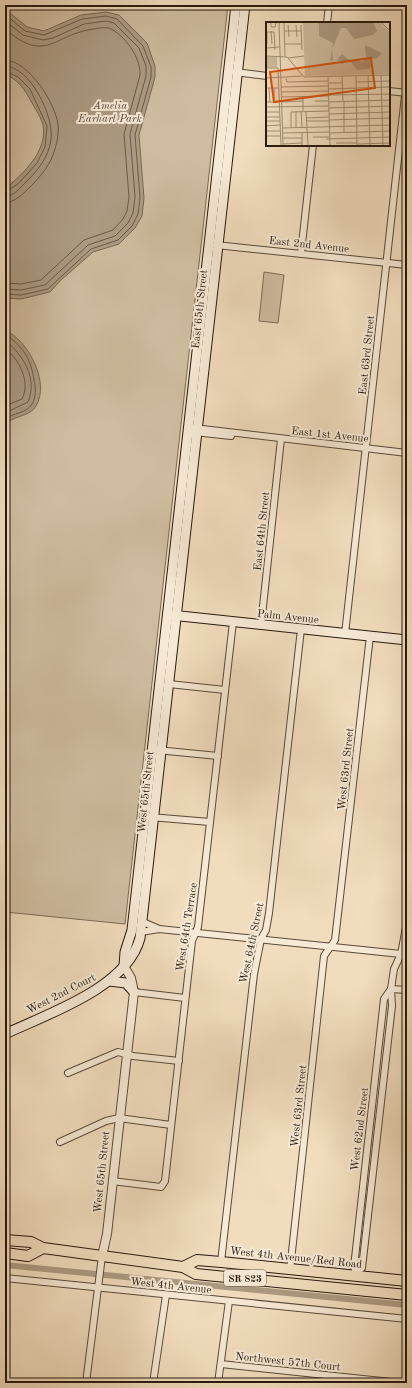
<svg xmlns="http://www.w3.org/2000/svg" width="412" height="1388" viewBox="0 0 412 1388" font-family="'Old Standard TT',serif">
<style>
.green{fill:#cfbca0;stroke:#7b6a56}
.water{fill:#ac9a82;stroke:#776653}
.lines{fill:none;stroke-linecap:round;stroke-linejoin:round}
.shore{stroke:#6a5a48;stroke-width:1}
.canal{stroke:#ac9a82;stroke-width:6}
.minor-casing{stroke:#5a4a39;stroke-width:8}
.tertiary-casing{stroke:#5a4a39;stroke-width:10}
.secondary-casing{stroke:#27190d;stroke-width:11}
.primary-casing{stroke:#27190d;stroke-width:12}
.minor{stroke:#f6e9d5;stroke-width:6}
.tertiary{stroke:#f6e9d5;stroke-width:8}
.secondary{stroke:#f6e9d5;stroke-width:9}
.primary{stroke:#f1ddbe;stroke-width:10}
.labels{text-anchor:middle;stroke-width:4;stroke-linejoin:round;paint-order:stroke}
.shield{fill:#f6e9d5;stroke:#655749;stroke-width:1}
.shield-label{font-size:10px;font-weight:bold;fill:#27190d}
.park-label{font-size:11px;font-style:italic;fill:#594a39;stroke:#f6e9d5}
.street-label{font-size:11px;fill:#27190d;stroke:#f6e9d5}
.inset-road{fill:none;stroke:#a08f77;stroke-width:1}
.view{fill:#d5530c;fill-opacity:0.15;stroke:#d5530c;stroke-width:2}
.inset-edge{fill:none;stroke:#27190d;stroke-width:2}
</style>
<rect width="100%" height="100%" fill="#f1ddbe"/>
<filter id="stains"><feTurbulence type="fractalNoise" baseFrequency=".005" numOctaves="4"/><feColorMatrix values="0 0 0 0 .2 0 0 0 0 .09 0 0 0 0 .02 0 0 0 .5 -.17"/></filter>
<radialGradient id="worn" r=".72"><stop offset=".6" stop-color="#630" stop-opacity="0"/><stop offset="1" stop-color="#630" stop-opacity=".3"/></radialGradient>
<!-- green -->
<g class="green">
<polygon points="5,5 228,5 125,924 5,912"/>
<polygon points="264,272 284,275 278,323 259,321"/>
</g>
<!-- water -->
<g class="water">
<path d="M5,5H7L10,13L27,27L44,31L81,15L106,12L119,15L147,43L155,66V77L139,135L144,198L142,216L135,228L119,244L93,252L61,280L50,292L21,299L5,298V189C23,174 48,151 43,125C41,117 36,110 32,103C25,90 19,80 5,74Z"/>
<path d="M5,330C29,341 50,383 36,406C29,418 11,415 5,426Z"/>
</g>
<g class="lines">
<!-- shore -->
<g class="shore">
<polyline points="5,12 7,16 25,31 44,35 82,19 106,16 117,19 143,46 151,67 151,77 135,135 140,198 138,214 132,226 118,240 91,249 48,289 21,295 5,294"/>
<polyline points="5,21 23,35 43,40 53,38 84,24 106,21 114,23 139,48 146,66 146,76 130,134 135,197 133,213 128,223 115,236 88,245 45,285 21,290 5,289"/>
<path d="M5,29C47,65 53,34 94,29C99,28 104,27 109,28C125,35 141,58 140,75L124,134L129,197L127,211L123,219L113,230L84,240L41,280L21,284L5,283"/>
<path d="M5,60C28,60 56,104 58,125C59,133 57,142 55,149C51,164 41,176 30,187C23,194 15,202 5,203"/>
<path d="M5,66C31,67 54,117 51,139C49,156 39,169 27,181C21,187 14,196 5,197"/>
<polyline points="5,71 18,77 30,89 47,126 45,147 37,163 18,184 5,192"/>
<path d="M5,334C23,346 31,359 34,380C36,387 36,398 32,404C27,413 13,413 5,419"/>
<path d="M5,340C23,355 38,378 28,402L5,413"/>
<path d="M5,348C19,359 31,382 22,399L5,406"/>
</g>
<!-- canal -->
<polyline class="canal" points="5,1265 407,1305"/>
<defs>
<g id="minor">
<polyline points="327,23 329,5"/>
<polyline points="235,72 267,76"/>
<polyline points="389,91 407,93"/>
<polyline points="216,245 407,265"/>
<polyline points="301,253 313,145"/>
<polyline points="194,428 407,453"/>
<polyline points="194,432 231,436"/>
<polyline points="261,625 281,439"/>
<polyline points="345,634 407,78"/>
<polyline points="169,684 225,690"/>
<polyline points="157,750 218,756"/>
<polyline points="150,817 210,822"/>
<polyline points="143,922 159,929"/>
<polyline points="141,932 159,929 401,954"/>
<polyline points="391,989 407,990"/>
<polyline points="134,992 185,998"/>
<polyline points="68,1073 118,1052 133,1056 179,1061"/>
<polyline points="60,1142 106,1121 119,1118 171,1125"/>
<polyline points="112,1181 161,1187 165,1181 192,941 198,927 233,622"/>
<polyline points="221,1262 254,974 261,939 266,930 269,913 301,629"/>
<polyline points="290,1270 324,956 335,940 370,636"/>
<polyline points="357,1272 362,1268 392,1006 391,989 394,969 401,954 407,922"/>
<polyline points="357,1275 354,1267 384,999 391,989"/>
<polyline points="5,1278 407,1319"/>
<polyline points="221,1364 401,1383"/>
<polyline points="86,1383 102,1256"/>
<polyline points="153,1383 166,1295"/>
<polyline points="218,1383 229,1301"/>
</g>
<polyline id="tertiary" points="102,1256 107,1234 134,992 131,978 124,966"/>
<g id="secondary">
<polyline points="171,615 407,640"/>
<polyline points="124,966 125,952 132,930 236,5"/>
<polyline points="109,981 126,983 134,992"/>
<path d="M5,1034C47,1014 127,988 140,938L245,5"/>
</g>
<g id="primary">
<polyline points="5,1240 31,1242 43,1248 58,1250 183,1267 196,1274 407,1295"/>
<polyline points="5,1253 28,1256 43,1248"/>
<polyline points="183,1267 197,1260 221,1262 407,1281"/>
</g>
</defs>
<!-- minor casing -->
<use href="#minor" class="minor-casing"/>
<!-- tertiary casing -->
<use href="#tertiary" class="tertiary-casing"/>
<!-- secondary casing -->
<use href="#secondary" class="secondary-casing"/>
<!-- primary casing -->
<use href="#primary" class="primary-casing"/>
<!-- minor -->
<use href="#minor" class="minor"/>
<!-- tertiary -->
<use href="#tertiary" class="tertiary"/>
<!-- secondary -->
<use href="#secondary" class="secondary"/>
<!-- primary -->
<use href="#primary" class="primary"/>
</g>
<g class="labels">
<!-- shield labels -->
<rect class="shield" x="224" y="1270" width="42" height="16" rx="3"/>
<g class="shield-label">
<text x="245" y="1282">SR 823</text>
</g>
<!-- park labels -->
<g class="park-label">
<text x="110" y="109">Amelia<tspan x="110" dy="13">Earhart Park</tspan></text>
</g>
<!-- street labels -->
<g class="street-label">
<text transform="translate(309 244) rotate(6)" y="4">East 2nd Avenue</text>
<text transform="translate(199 309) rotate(-84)" y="4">East 65th Street</text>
<text transform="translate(366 355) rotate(-84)" y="4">East 63rd Street</text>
<text transform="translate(330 434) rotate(6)" y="4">East 1st Avenue</text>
<text transform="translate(261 531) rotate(-84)" y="4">East 64th Street</text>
<text transform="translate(288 616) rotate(6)" y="4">Palm Avenue</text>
<text transform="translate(345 769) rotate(-84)" y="4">West 63rd Street</text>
<text transform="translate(145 792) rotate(-84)" y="4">West 65th Street</text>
<text transform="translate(186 927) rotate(-81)" y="4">West 64th Terrace</text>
<text transform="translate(251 943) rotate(-78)" y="4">West 64th Street</text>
<text transform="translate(61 993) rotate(-27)" y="4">West 2nd Court</text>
<text transform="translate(298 1106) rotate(-84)" y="4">West 63rd Street</text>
<text transform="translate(359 1129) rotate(-83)" y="4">West 62nd Street</text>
<text transform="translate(101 1172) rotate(-84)" y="4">West 65th Street</text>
<text transform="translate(296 1257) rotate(6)" y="4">West 4th Avenue/Red Road</text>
<text transform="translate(171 1285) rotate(6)" y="4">West 4th Avenue</text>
<text transform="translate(288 1361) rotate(6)" y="4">Northwest 57th Court</text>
</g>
</g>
<!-- overview -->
<g transform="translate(266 22)">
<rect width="124" height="124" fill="#f1ddbe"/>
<path d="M37,0H114L124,10V52L39,54ZM0,35H11V45H1Z" fill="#cfbca0"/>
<path d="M53,0H107L111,9L107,13L88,17L80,6H75L66,27L67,38L64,39L67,21L53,14ZM99,23L116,31L110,37L104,36L105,44L103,47L91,48L83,38L76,42L71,38L76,32L82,37L97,40L100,35Z" fill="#ac9a82"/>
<path class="inset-road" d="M13,0L17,123M18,0L19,34M115,0L124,9M5,1V5H9L10,1M22,3L23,15M30,3L31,15M35,3L36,28M5,9L6,22M18,9H35M8,10L9,28M1,22V10H8M19,22H35M1,26L13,25M0,34L21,35L38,55L124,53M22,36L38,34M0,46H12L15,124M102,53L104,124M115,53L117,124M62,54L64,124M76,54L77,79M90,54L91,124M0,56L36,54M20,56L21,60L62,59M90,60L124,59M63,61H76M15,65L62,64M0,66H13M3,66L4,80M8,66V80M62,67L124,65M15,70L63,69M63,73L124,72M37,74V89M16,75L62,74M49,79H63M78,79V110M0,80H13M16,80L37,79M63,80L124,78M0,85L62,84M63,86L124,84M30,89V106M35,89L36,105M40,89L42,124M0,90H13M63,92L124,90M0,95H14M40,96L63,95M63,98L124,96M0,99H14M40,99H63M0,104L14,103M17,106L124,103M25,106V90L63,89M0,109H14M17,111L63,110M36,111V124M64,111L124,109M0,114H14M47,115H63M17,116H36M60,117L124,115M70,121H91M17,122L36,121M91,122L124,121"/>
<path class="view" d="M105,36L109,66L8,80L4,50Z"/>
<rect width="124" height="124" class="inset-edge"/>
</g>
<!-- margin -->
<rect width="412" height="1388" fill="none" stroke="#f1ddbe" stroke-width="20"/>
<rect x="6" y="6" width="400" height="1376" fill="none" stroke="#27190d" stroke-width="2"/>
<rect x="10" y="10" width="392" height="1368" fill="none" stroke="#27190d"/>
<rect width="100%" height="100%" filter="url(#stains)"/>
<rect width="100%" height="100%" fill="url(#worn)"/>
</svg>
